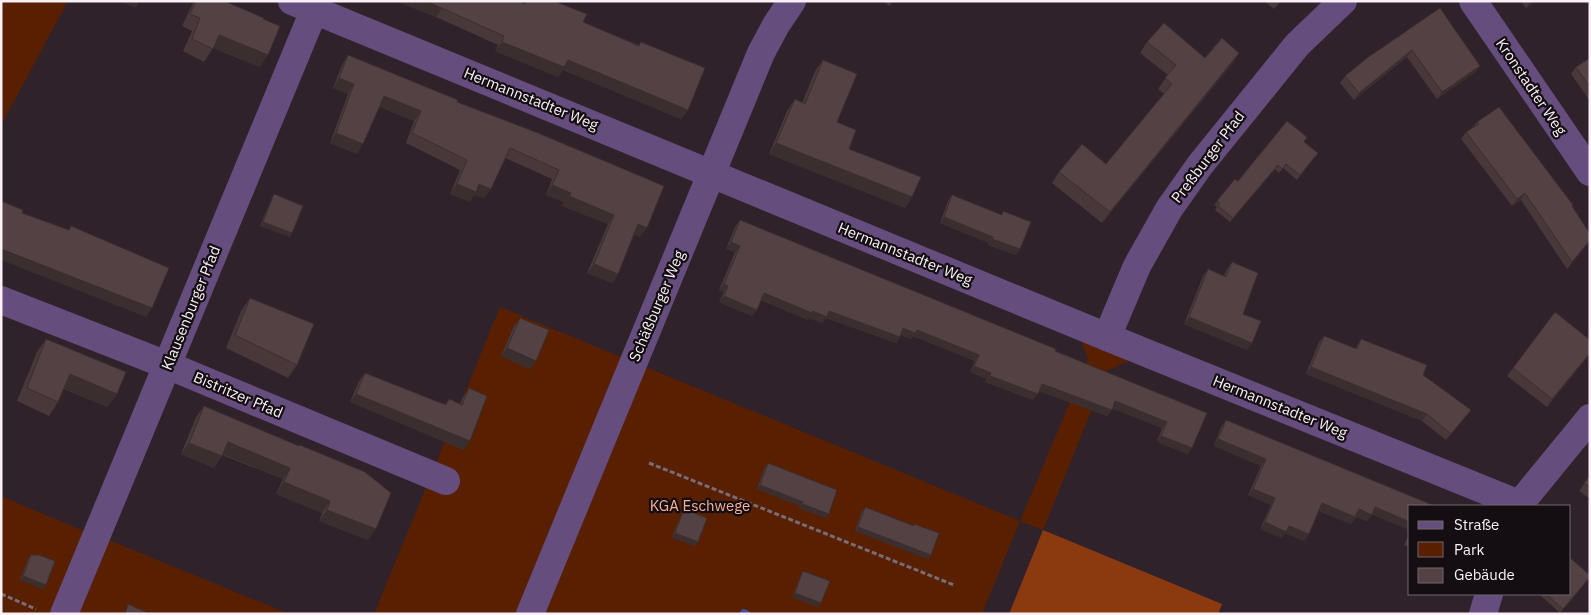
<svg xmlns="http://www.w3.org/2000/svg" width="1591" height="615" viewBox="0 0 1591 615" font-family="'IBM Plex Sans',sans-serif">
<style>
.green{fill:#591f01}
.forest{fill:#8b3a10}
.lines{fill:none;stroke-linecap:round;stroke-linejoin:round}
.stream{stroke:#424d98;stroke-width:8}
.path{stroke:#796c75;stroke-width:3;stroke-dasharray:5 2.5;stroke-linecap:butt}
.minor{stroke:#654d7e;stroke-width:28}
.wall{fill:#48383a}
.shaded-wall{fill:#3b2e2f}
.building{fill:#544143;stroke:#3b2e2f}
.labels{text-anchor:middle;stroke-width:4.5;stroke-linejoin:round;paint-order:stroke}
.street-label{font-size:15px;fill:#faf0f7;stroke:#140d12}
.park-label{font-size:15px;fill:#f7b194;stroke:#140d12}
</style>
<rect width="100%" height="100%" fill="#30222b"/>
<!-- green -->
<g class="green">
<polygon points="1,1 68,1 1,125"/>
<polygon points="500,307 626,359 522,614 374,614"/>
<polygon points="1080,338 1131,360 1108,370 1043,530 1020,521 982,614 539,614 641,365 1020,521 1088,359"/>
<polygon points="1,496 86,532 52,614 1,614"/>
<polygon points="109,540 289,614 79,614"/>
</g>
<!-- forest -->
<polygon class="forest" points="1043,530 1222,604 1218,614 1009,614"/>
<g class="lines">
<!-- stream -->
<polyline class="stream" points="744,613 746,614"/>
<!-- path -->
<g class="path">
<polyline points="649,463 954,585"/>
<polyline points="1,594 36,609"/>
</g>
<!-- minor -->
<g class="minor">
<polyline points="292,1 1107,337 1519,504"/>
<polyline points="1473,1 1590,172"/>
<polyline points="1,300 167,365 446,481"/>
<polyline points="1107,337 1137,266 1169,209 1200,165 1297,45 1343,1"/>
<polyline points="1518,506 1590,418"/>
<polyline points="64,614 318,1"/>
<polyline points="530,614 761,53 776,25 792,1"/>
<polyline points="1483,614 1489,594"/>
</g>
</g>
<!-- wall -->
<g class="wall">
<polygon points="194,1 224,1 260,67 213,48 204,62 183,51 192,31 182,26"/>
<polygon points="396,1 523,3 523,1 554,1 583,22 639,45 641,42 688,110 681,119 563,70 558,77 495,51 498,45 436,17"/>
<polygon points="883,1 893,1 889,6"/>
<polygon points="1264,1 1281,1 1274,9"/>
<polygon points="1521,1 1535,1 1526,8"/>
<polygon points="1440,8 1480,66 1474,73 1437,99 1407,57 1354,100 1340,83 1345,76"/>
<polygon points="1147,42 1205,58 1239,53 1232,64 1102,223 1052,183 1059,172 1106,164 1164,94 1158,89 1168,75 1140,53"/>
<polygon points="348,55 457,102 538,133 640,237 634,235 618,274 612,283 587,273 608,224 562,206 564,202 546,195 552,179 505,158 484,198 474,195 470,202 450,194 460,170 406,143 414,121 380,107 357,154 330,143 348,94 333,88 342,65"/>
<polygon points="1590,58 1590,101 1571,74 1576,67"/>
<polygon points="823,60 837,122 849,149 912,197 905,208 769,154 787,111 795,99 802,103 815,71"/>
<polygon points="1477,122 1573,205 1572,207 1590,241 1567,269 1521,200 1512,206 1461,139 1466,132 1472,128"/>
<polygon points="1304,142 1318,153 1297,180 1283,168 1279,173 1275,169 1230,222 1215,210 1217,207 1214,205 1217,201 1238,181"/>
<polygon points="274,194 292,233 290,237 260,226 272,198"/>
<polygon points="952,195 1001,215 1003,211 1016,255 988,245 989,243 940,223 948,201"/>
<polygon points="740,220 1055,351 1207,413 1188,454 1157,442 1162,428 1112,408 1107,416 1039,391 1033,400 985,382 987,379 970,372 975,361 913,336 911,339 901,335 896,343 826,318 822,323 809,318 808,320 761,300 757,310 752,316 719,302 724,292 719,290 735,252 726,249 735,227"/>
<polygon points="1232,262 1243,314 1252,343 1247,350 1184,324 1203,276 1208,269 1224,276 1227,269"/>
<polygon points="250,298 297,365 288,378 226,348 241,311"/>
<polygon points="520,318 530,369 501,356 514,326"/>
<polygon points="1324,336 1355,349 1361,339 1466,416 1446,440 1422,421 1306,374 1319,342"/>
<polygon points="46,339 117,394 107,407 64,389 58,402 49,416 17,401 37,352"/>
<polygon points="1590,340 1590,354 1547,407 1507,376 1513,368"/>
<polygon points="365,373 445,405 449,399 460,404 463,397 469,388 464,450 350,402 359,381"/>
<polygon points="204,406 299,446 368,540 319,521 322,513 276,494 283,479 222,455 214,468 181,454 196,417"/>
<polygon points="1226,420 1410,506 1410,530 1372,514 1367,521 1356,517 1351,524 1319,511 1309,534 1304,541 1285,533 1282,538 1260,529 1271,505 1248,495 1261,466 1214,446 1221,427"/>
<polygon points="768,463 829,514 826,518 799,508 800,506 757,489 765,467"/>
<polygon points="1590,476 1590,499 1579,491"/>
<polygon points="865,507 913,526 914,524 931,555 928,559 855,531 862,511"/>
<polygon points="684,509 695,546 672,537 682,513"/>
<polygon points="1410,532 1410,547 1404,545"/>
<polygon points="31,555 43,589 20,580 28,559"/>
<polygon points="803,571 818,607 792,597 801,575"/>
<polygon points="1588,580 1560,613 1539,594 1570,594"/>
</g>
<!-- shaded-wall -->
<g class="shaded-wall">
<polygon points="119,1 140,1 136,8"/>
<polygon points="396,1 426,1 442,8 436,17"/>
<polygon points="1530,1 1535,1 1526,8"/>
<polygon points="219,35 268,55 260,67 210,47"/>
<polygon points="502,42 568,60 688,110 681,119 563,70 558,77 495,51"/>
<polygon points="1412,50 1407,57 1354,100 1359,93"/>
<polygon points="1239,53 1232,64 1102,223 1110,212"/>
<polygon points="1480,66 1474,73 1437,99 1442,92"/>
<polygon points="339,78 354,84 348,94 333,88"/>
<polygon points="384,96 421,111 414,121 378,106"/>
<polygon points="336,133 363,144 357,154 330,143"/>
<polygon points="776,143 912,197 905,208 769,154"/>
<polygon points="1278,165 1275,169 1230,222 1233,218"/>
<polygon points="457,184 479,184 491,189 484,198 474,195 470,202 450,194"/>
<polygon points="552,185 571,193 564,202 546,195"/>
<polygon points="1525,193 1521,200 1512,206 1517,199"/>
<polygon points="569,196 614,215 608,224 562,206"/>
<polygon points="944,217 993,237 989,243 940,223"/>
<polygon points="263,222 292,233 290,237 260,226"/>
<polygon points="638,224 647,228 640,237 631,234"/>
<polygon points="992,239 1020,249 1016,255 988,245"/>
<polygon points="1590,240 1587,244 1567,269 1572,262"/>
<polygon points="731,242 740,246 735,252 726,249"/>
<polygon points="1,249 152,308 146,317 1,260"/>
<polygon points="594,264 618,274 612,283 587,273"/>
<polygon points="724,284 728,286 724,292 719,290"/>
<polygon points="764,293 813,311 829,311 900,337 896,343 826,318 822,323 809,318 808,320 759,299"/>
<polygon points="724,296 757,310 752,316 719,302"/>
<polygon points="1189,317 1252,343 1247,350 1184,324"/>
<polygon points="903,328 917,330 979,355 975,361 913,336 911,339 899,334"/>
<polygon points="507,348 536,361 530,369 501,356"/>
<polygon points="1590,353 1590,354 1547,407 1552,399"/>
<polygon points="974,366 991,373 987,379 970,372"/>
<polygon points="1311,367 1427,414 1422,421 1306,374"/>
<polygon points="70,374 117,394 107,407 61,387"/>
<polygon points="990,376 1038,394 1033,400 985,382"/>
<polygon points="1042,384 1112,410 1107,416 1037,390"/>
<polygon points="356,394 470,441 464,450 350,402"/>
<polygon points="1115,401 1167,422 1162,428 1110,408"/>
<polygon points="1161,436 1192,448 1188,454 1157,442"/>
<polygon points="1218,439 1266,459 1261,466 1214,446"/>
<polygon points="228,442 290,468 283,479 220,453"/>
<polygon points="189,443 222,456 214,468 181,454"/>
<polygon points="284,482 330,501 322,513 276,494"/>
<polygon points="760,485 803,502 800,506 757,489"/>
<polygon points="1253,489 1275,498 1271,505 1248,495"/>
<polygon points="1322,503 1355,517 1351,524 1318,510"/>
<polygon points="802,504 829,514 826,518 799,508"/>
<polygon points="1375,507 1410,522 1410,530 1370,514"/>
<polygon points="1359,509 1372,515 1367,521 1354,516"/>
<polygon points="327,510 376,529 368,540 319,521"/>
<polygon points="1265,522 1289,526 1309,534 1304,541 1285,533 1282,538 1260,529"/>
<polygon points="858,527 931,555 928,559 855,531"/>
<polygon points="675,533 698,542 695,546 672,537"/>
<polygon points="23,576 46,585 43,589 20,580"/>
<polygon points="795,593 821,603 818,607 792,597"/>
</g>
<!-- building -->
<g class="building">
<polygon points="196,1 224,1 264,18 263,19 280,26 268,55 219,35 213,49 192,39 200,18 190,14"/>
<polygon points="426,1 519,1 525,4 526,1 554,1 587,14 583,22 639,46 641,42 705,68 688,110 568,60 564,67 502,42 504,36"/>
<polygon points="1440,8 1480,66 1442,92 1412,50 1359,93 1345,76 1367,58"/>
<polygon points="1164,23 1205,58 1222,38 1239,53 1110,212 1059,172 1082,144 1106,164 1172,84 1165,78 1176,65 1147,42"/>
<polygon points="348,55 458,100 457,102 538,133 664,186 647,228 638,224 618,274 594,264 614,215 569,196 571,193 552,185 559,170 510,148 491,189 479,184 476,192 457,184 467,160 412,133 421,111 384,96 363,144 336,133 354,84 339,78"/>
<polygon points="1590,58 1590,87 1576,67"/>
<polygon points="823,60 857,74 837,122 856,130 849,149 921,177 912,197 776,143 795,99 805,104"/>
<polygon points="1499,107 1573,205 1572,206 1590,234 1590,240 1572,262 1525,193 1517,199 1466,132 1479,124 1477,122"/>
<polygon points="1287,121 1307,137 1304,142 1318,153 1300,175 1286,164 1282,169 1278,165 1233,218 1218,206 1220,203 1217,201 1235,179 1238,181"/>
<polygon points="274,194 303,206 292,233 263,222"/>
<polygon points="952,195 1002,215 1003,211 1031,222 1020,249 992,239 993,237 944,217"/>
<polygon points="1,201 23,210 22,213 69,230 71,226 169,268 152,308 1,249"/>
<polygon points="740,220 1056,349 1055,351 1207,413 1192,448 1161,436 1167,422 1115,401 1112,410 1042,384 1038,394 990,376 991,373 974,366 979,355 917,330 915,333 903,328 900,337 829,311 827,317 813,311 812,313 764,293 757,310 724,296 728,286 724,284 740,246 731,242"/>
<polygon points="1232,262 1258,273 1243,314 1261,321 1252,343 1189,317 1208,269 1226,277"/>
<polygon points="250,298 314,324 297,365 235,335"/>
<polygon points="1555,312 1590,340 1590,353 1552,399 1513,368"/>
<polygon points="520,318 549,330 536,361 507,348"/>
<polygon points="1324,336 1357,349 1361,339 1427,365 1423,375 1471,410 1451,434 1427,414 1311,367"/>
<polygon points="46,339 126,372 117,394 70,374 58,402 27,388"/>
<polygon points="365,373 446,405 449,399 462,405 469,388 487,396 470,441 356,394"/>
<polygon points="204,406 299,446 300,445 365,472 391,493 376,529 327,510 330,501 284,482 290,468 228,442 222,456 189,443"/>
<polygon points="1226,420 1435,506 1410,506 1410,522 1375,507 1372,515 1359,509 1355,517 1322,503 1309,534 1289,526 1286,532 1265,522 1275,498 1253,489 1266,459 1218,439"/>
<polygon points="768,463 837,490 829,514 802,504 803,502 760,485"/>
<polygon points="1590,476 1590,487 1584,483"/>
<polygon points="865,507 914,526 914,524 939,533 931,555 858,527"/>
<polygon points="684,509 707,518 698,542 675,533"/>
<polygon points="31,555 39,555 55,561 46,585 23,576"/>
<polygon points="1570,558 1590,575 1590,577 1563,609 1546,594 1570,594"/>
<polygon points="803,571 830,581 821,603 795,593"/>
<polygon points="128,604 150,614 125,614"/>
</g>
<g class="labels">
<!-- street labels -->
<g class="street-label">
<text transform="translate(1531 87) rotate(56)" y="5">Kronstadter Weg</text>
<text transform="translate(531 99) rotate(22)" y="5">Hermannstadter Weg</text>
<text transform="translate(1208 157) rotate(-53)" y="5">Preßburger Pfad</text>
<text transform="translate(905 254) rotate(22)" y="5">Hermannstadter Weg</text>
<text transform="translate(657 306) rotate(-67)" y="5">Schäßburger Weg</text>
<text transform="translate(191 308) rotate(-68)" y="5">Klausenburger Pfad</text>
<text transform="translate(238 395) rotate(23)" y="5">Bistritzer Pfad</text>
<text transform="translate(1280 407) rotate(22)" y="5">Hermannstadter Weg</text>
</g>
<!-- park labels -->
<g class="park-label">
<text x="700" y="511">KGA Eschwege</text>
</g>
</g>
<!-- border -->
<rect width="1591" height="615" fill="none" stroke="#faf0f7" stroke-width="5"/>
<!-- legend -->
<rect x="1408" y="505" width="162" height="90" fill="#140d12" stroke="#70686e"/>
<rect x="1418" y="521" width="25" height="8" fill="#654d7e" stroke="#70686e"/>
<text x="1454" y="530" font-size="15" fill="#faf0f7">Straße</text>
<rect x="1418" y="542" width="25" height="15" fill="#591f01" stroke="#70686e"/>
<text x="1454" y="555" font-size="15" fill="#faf0f7">Park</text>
<rect x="1418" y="568" width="25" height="15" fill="#544143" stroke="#70686e"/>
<text x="1454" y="580" font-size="15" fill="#faf0f7">Gebäude</text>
</svg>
